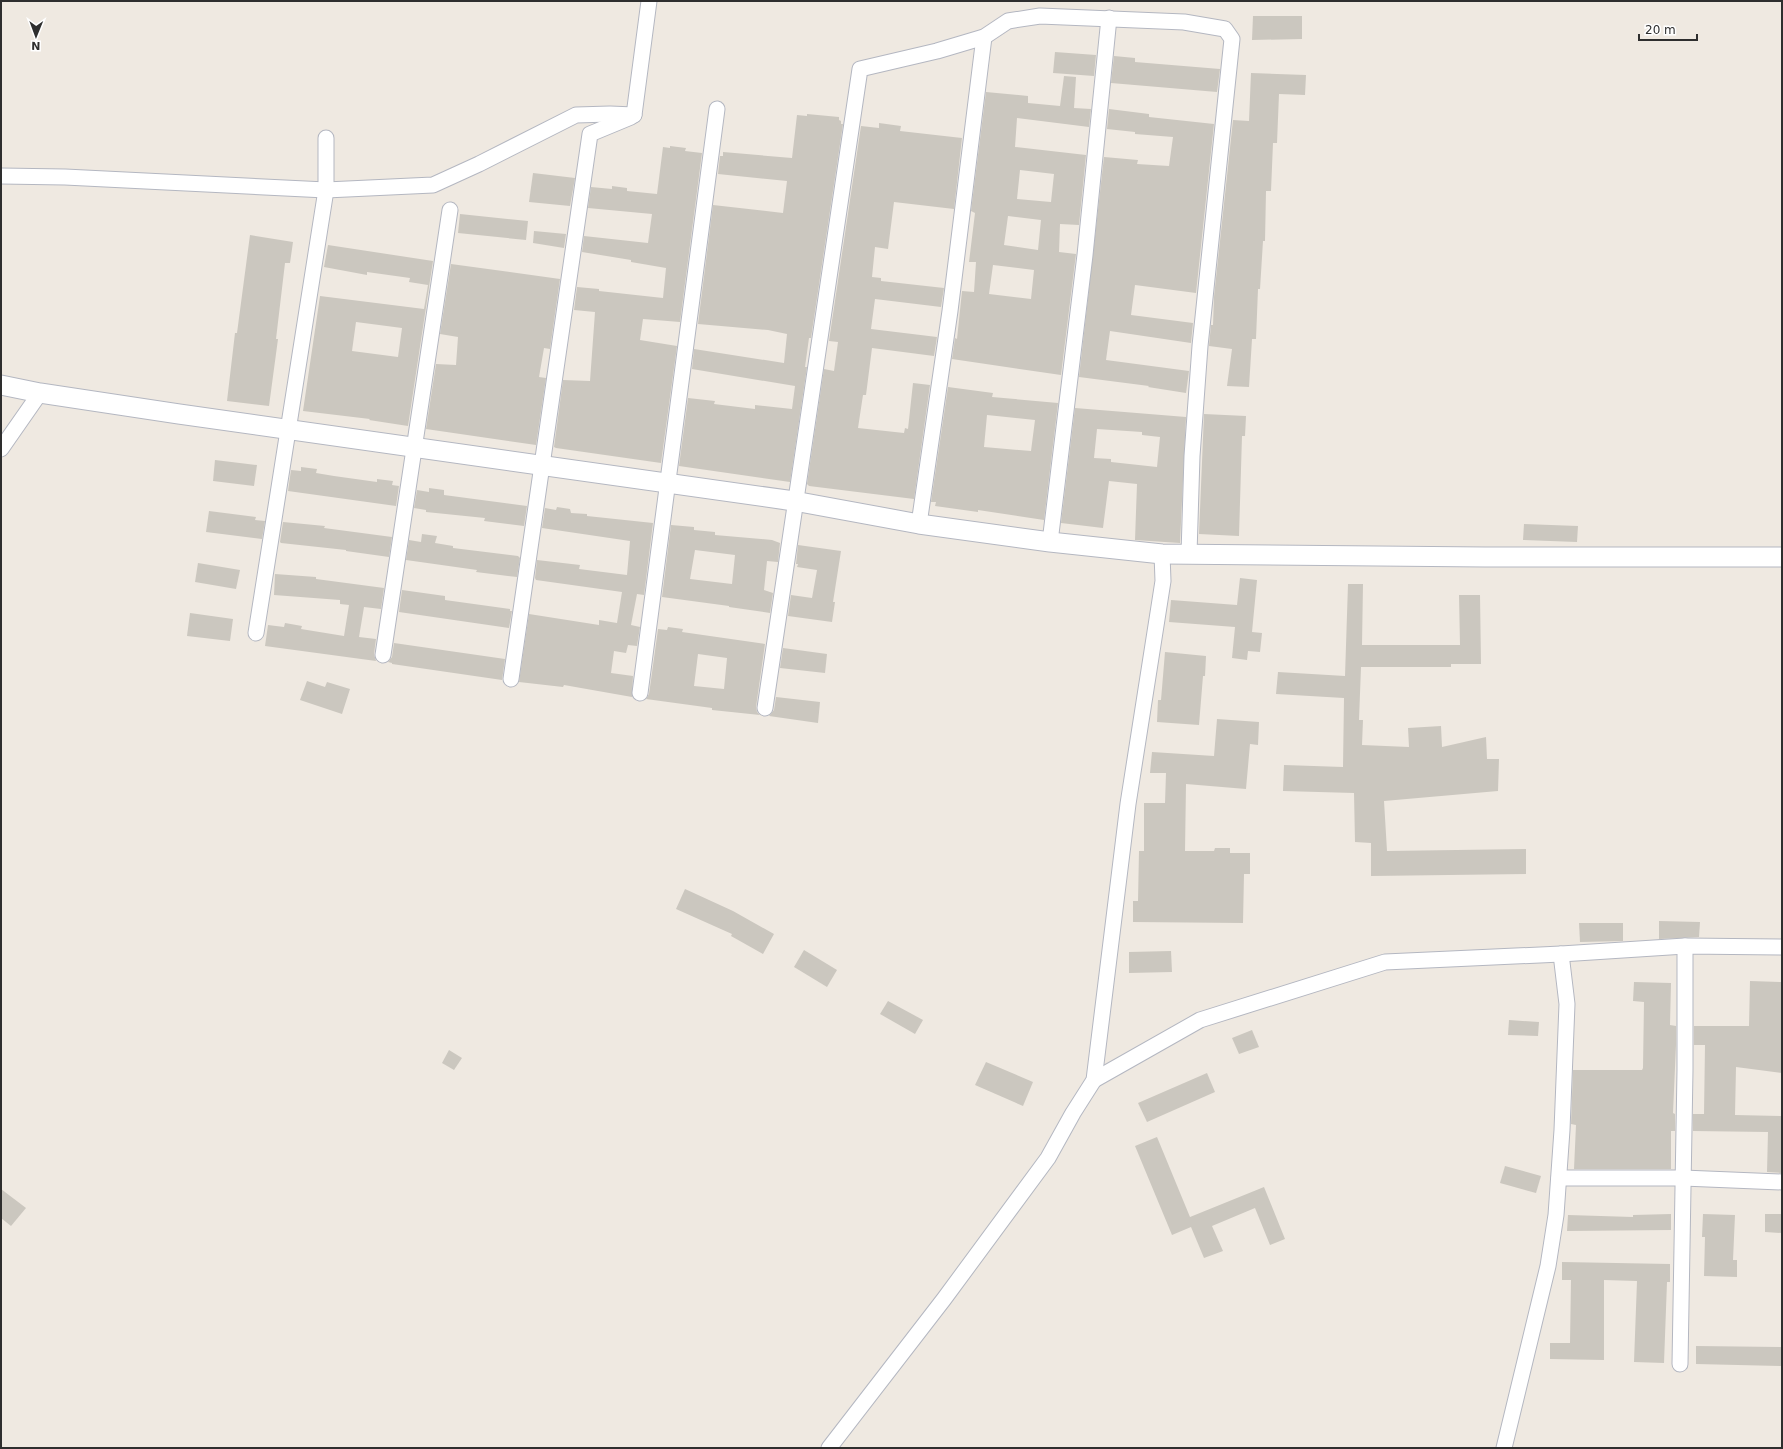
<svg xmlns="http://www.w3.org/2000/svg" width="1783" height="1449" viewBox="0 0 1783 1449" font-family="'DejaVu Sans',sans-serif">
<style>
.building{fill:#cbc7bf;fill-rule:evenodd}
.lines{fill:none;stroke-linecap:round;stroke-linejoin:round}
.minor-casing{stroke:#b4b7c1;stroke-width:17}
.tertiary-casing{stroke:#b4b7c1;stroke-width:21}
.minor{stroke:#fff;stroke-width:15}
.tertiary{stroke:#fff;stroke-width:19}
</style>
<rect width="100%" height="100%" fill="#efe9e1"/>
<!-- building -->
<g class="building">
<polygon points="1253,16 1302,16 1302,39 1252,40"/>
<polygon points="1055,52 1096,55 1094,76 1053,73"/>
<polygon points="1114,56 1135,58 1135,62 1220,69 1217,92 1111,83"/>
<polygon points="1251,73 1306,75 1305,95 1279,94 1277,143 1273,143 1271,191 1266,191 1265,241 1263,241 1260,289 1258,289 1256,339 1252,339 1249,387 1227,386 1232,349 1209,346 1211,325 1213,325 1214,297 1233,120 1249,121"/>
<path d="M1064,76L1076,77L1074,108L1091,109L1089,127L1017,118L1015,147L1086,155L1079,225L1060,224L1059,252L1076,254L1061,375L952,359L955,338L957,339L962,291L974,292L976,262H969L975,213L971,211L986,92L1028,96V103L1060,106ZM1020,170L1054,174L1051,202L1017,199ZM1008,216L1041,220L1038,250L1004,245ZM993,265L1034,270L1031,299L989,294Z"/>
<polygon points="1109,109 1149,114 1149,117 1214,124 1196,293 1135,285 1131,315 1193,323 1191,343 1110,331 1106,360 1189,371 1186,393 1148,387 1149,386 1079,377 1104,157 1138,160 1137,164 1169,166 1173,137 1135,134 1135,132 1107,129"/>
<polygon points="807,114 839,117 839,120 841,121 841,124 843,124 811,338 809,338 805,367 807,367 790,482 679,466 688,398 715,401 714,404 755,409 755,405 792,409 795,386 692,369 694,349 784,363 787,334 768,330 698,324 713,205 783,213 787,181 718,174 720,156 723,156 723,152 792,158 797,115 807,116"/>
<polygon points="879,123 901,126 900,131 962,138 954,209 894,202 888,249 875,247 872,277 881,278 881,281 944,288 941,307 875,299 871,329 937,337 934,356 872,348 866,395 863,395 858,428 904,433 905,428 908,429 913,383 930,385 914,499 809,486 807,484 824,369 834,371 838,342 829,341 861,126 879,128"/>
<polygon points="670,146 686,148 685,151 702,153 680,322 643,319 640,340 677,346 661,463 556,448 554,447 563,380 590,381 595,312 574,310 577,287 599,289 599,291 663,298 666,268 631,262 631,260 582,252 584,236 648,243 652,214 588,208 591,187 612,189 612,186 627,188 627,191 657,194 663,147 670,148"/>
<polygon points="533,173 575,178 570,206 529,202"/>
<polygon points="460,214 528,221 526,240 458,233"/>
<polygon points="534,231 566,234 564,248 533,243"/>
<polygon points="250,235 293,242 290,263 285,263 276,339 278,339 269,406 227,401 235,333 237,333"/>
<path d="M328,245L433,261L408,426L369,420L370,419L303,411L320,296L424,309L428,285L409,282L410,278L367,272V275L324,267ZM356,322L402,328L398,357L352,351Z"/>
<polygon points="451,264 560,279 550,349 544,348 539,377 546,378 536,445 426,429 436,364 456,365 458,337 440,334"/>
<path d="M948,387L993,393L992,397L1058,403L1044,520L978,510V512L935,506L936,502H931ZM987,415L1035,420L1031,451L984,447Z"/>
<path d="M1075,408L1186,417L1180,543L1135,540L1137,484L1109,481L1103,528L1061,523ZM1097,429L1142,432V435L1160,437L1157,467L1111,462V459L1094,458Z"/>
<polygon points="1204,414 1246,416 1245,436 1242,436 1239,536 1199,534"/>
<polygon points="215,460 257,465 254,486 213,481"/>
<polygon points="301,467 317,469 316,473 334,476 377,482 377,479 393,481 392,485 399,486 396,506 288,491 291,470 301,471"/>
<polygon points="429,488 444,490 444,495 527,506 524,526 484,521 485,518 426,512 426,510 414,508 417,490 429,492"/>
<polygon points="557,507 570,509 571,513 587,514 587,516 653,523 644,595 637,594 631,625 640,627 637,646 628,645 626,653 614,651 611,673 633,676 632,697 564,685 563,687 519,682 529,614 599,625 599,620 617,623 622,592 536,580 535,578 537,560 580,565 579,569 627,575 630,541 542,528 545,508 556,510"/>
<polygon points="209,511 256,517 255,520 265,521 262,539 206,532"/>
<polygon points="283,522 325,526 324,528 392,537 389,557 346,551 346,550 281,543 280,542"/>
<polygon points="1524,524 1578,526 1577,542 1523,540"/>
<path d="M671,525L694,527V530L715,532V535L772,540L780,543L778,562L767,561L764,590L773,593L770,613L729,607V606L662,597ZM695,550L735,555L732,584L690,579Z"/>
<polygon points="422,534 437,536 435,543 453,546 453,548 518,556 520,558 517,577 476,572 477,570 406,560 409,540 421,542"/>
<polygon points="798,545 841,551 833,602 835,602 832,622 788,616 791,595 812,598 817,570 797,567 798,564 796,564"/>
<polygon points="198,563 240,570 236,589 195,582"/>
<polygon points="275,574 316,577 316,579 384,588 381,609 364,607 359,637 376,639 374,654 376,661 265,646 268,625 284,627 285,623 302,626 301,629 344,636 349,605 340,604 340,600 274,595"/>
<polygon points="1240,578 1257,580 1252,632 1262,633 1260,652 1248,651 1247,660 1232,658 1235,627 1169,622 1171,600 1237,605"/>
<polygon points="1348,584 1363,584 1362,645 1460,645 1459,595 1480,595 1481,664 1451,664 1451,667 1361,667 1359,720 1363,720 1362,745 1409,747 1408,728 1441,726 1442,747 1486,737 1487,759 1499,759 1498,791 1384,801 1387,851 1526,849 1526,874 1371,876 1371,843 1355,842 1354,793 1283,791 1284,765 1343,767 1344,698 1276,694 1278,672 1345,676"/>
<polygon points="402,590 445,596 445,600 510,609 510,611 512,611 509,628 399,612"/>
<polygon points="190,613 233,619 230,641 187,636"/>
<path d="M668,627L683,629L682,632L765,644L756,707L757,712L760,715L712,710V708L646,699L649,694L651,680L658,629L667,630ZM698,654L727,658L724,689L694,686Z"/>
<polygon points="394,643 505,659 502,680 392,664 392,663 388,662 392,657"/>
<polygon points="783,648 827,654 825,673 780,668"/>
<polygon points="1165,652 1206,656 1205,676 1203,676 1199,725 1157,722 1158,700 1161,700"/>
<polygon points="307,681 325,687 327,682 350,689 342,714 300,700"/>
<polygon points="776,697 820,702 818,723 769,716 774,710"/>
<polygon points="1217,719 1259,722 1258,745 1250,744 1246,789 1186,784 1185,851 1214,851 1215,848 1230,848 1230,853 1250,853 1250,874 1244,874 1243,923 1133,922 1133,901 1138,901 1139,851 1144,851 1144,803 1165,803 1166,773 1150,773 1152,752 1214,756"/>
<polygon points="685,889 733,911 774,934 763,954 731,936 732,934 676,909"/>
<polygon points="1659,921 1700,922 1699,937 1659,939"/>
<polygon points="1579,923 1623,923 1623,941 1580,942"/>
<polygon points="804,950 837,970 827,987 794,967"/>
<polygon points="1171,951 1172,972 1129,973 1129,952"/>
<polygon points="1750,981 1782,982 1782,1073 1736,1067 1735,1115 1782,1116 1782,1173 1767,1172 1768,1132 1693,1131 1693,1114 1704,1114 1705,1045 1694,1045 1694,1026 1749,1026"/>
<polygon points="1634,982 1671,983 1670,1025 1676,1026 1676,1045 1673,1113 1675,1114 1675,1131 1671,1131 1671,1169 1574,1169 1576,1125 1571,1124 1573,1070 1642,1070 1643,1068 1644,1002 1633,1001"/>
<polygon points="888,1001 923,1020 915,1034 880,1014"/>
<polygon points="1509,1020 1539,1022 1538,1036 1508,1035"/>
<polygon points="1252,1030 1259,1047 1239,1054 1232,1038"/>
<polygon points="449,1050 462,1058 454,1070 442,1063"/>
<polygon points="986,1062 1033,1082 1023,1106 975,1085"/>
<polygon points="1207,1073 1215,1092 1147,1122 1138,1103"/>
<polygon points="1157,1137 1190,1217 1264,1187 1285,1239 1270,1245 1255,1208 1212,1226 1223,1251 1204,1258 1191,1227 1172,1235 1135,1146"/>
<polygon points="1505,1166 1541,1176 1536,1193 1500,1183"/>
<polygon points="1,1189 26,1208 11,1226 1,1218"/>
<polygon points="1671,1214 1671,1230 1567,1231 1568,1215 1633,1217 1633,1215"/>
<polygon points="1703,1214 1735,1215 1733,1260 1737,1260 1737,1277 1704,1276 1705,1237 1702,1237"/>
<polygon points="1765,1214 1782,1214 1782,1233 1765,1232"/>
<polygon points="1562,1262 1670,1264 1670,1282 1667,1282 1664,1363 1634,1362 1637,1281 1604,1280 1604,1360 1550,1359 1550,1343 1570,1343 1571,1280 1562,1280"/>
<polygon points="1696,1346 1782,1347 1782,1366 1696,1364"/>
</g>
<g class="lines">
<defs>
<g id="minor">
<polyline points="634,115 649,1"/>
<polyline points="1,176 65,177 326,190 433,185 479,164 576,115 610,114 634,115"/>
<polyline points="1,449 40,393"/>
<polyline points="919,524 950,311 984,37"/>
<polyline points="1050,542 1085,255 1109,18"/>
<polyline points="256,633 326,190 326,138"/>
<polyline points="383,655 450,210"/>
<polyline points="511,679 590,134 631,117"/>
<polyline points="640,693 717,109"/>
<polyline points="765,708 860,69 937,51 984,37 1008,21 1040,16 1184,22 1225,29 1232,39 1200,346 1192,456 1189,554"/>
<polyline points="1094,1080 1200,1020 1385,962 1561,954 1685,946 1782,947"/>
<polyline points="1559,1178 1683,1178 1782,1182"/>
<polyline points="1680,1364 1685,1070 1685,946"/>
<polyline points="829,1448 944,1299 1048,1158 1073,1113 1094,1080 1128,804 1163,581 1162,554"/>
<polyline points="1504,1448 1548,1266 1556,1215 1562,1130 1567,1004 1561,954"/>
</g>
<polyline id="tertiary" points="1,385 40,393 179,414 794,501 919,524 1050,542 1162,554 1485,557 1782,557"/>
</defs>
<!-- minor casing -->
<use href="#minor" class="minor-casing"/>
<!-- tertiary casing -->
<use href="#tertiary" class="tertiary-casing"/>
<!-- minor -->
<use href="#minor" class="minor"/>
<!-- tertiary -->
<use href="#tertiary" class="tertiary"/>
</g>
<!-- border -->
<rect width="1783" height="1449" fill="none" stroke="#2e2e2e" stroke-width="4"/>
<!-- north arrow -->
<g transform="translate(36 36) rotate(181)" stroke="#ffffff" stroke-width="3" paint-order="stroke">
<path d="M0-3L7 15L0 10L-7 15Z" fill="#2e2e2e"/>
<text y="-6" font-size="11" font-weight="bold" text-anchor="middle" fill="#2e2e2e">N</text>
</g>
<!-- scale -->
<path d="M1639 34v6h58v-6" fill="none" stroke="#2e2e2e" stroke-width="2"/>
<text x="1645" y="34" font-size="12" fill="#2e2e2e" stroke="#ffffff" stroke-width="3" paint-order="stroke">20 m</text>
</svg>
